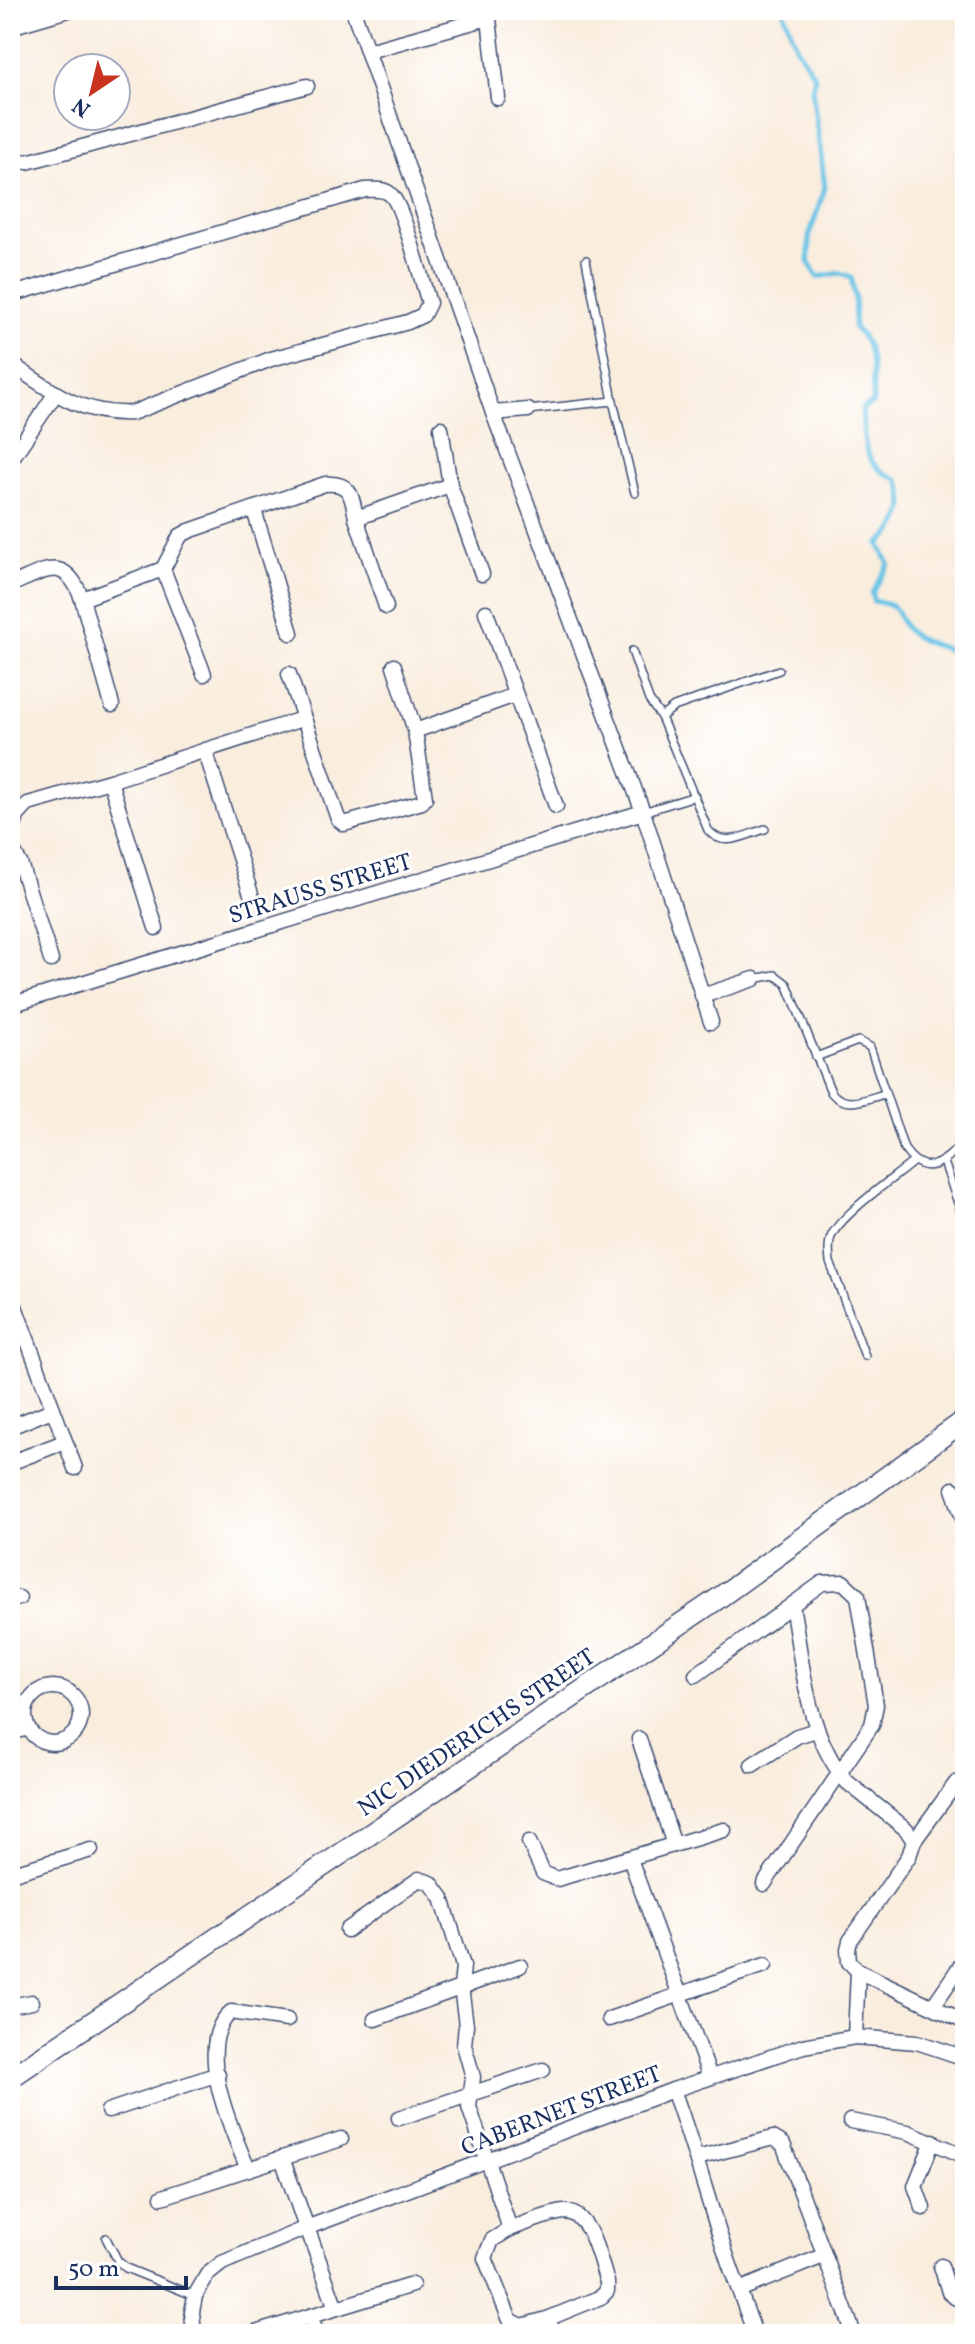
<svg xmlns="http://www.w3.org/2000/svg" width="975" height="2344" viewBox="0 0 975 2344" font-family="Vollkorn,serif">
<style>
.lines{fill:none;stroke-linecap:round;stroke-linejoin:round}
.stream{stroke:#68c4e6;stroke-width:5}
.lane-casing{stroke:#3c4c71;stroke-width:10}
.street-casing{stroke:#3c4c71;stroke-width:17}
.secondary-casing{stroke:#3c4c71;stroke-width:23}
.lane{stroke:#fff;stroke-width:7}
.street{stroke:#fff;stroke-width:14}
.secondary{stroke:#fff;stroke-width:20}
.labels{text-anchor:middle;stroke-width:6;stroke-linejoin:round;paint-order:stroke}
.street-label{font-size:24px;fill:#1b2f5e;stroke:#fff}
</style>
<rect width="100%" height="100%" fill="#fff"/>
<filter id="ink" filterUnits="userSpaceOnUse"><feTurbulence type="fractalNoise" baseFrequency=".0125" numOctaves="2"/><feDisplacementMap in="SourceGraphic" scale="16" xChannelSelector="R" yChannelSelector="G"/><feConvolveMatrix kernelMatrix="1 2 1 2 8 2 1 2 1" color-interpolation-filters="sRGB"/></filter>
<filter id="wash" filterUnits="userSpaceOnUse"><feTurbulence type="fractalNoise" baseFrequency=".006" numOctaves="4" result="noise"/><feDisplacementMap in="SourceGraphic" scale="32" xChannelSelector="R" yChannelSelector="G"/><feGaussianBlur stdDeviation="1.8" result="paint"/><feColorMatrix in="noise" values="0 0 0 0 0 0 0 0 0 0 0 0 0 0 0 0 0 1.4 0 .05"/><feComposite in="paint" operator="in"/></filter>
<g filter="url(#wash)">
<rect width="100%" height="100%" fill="#f9edde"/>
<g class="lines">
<!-- stream -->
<path class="stream" d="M783,10L797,48L815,77L812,89L825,187L809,237V263L818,277L840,273L851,277L855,299L854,328C876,346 872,377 873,403L862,409C865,443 861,466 898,479C911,505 901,527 879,544L889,564L872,593L873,601C906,606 893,616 909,632C925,647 951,645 965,661"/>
</g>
</g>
<g filter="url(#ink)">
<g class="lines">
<defs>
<g id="lane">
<polyline points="586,260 613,401 635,493"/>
<polyline points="528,410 613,401"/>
<path d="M632,651L649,700L661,717L708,830C723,849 745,835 765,829"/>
<polyline points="661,717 674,707 779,670"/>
<polyline points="643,812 695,796"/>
<path d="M754,979L775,975L787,984L831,1092C845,1110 866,1099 884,1094"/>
<path d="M816,1057L858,1041L870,1047L904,1149C926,1181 945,1161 965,1141"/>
<polyline points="944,1162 965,1224"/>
<path d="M865,1356L830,1262C829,1253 828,1245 831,1237C840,1215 894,1178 914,1161"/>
<polyline points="106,2238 118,2261 126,2268 195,2296"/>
</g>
<g id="street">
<polyline points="353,10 493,413 643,812 711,1022"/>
<polyline points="488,10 498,98"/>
<polyline points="10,27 68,10"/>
<polyline points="368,51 488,18"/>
<polyline points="964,69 965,69"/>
<polyline points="10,154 16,160 27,162 307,86"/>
<path d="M10,295L365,190C373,190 383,188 390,194C403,204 422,283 429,303L423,315L408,322L271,359L132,413C81,416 50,390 10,363"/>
<polyline points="493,413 528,410"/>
<polyline points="10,461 56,393"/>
<polyline points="450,485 482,574"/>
<polyline points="254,510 291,633"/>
<polyline points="356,518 386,607"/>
<polyline points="163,569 204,674"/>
<path d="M10,585C45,571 65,553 82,599L163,569L180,536L189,531L325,484C351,482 352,496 356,518L450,485L441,428"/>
<polyline points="82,599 112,705"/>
<polyline points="486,612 556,806"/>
<polyline points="289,674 338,819 344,824 422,802 425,798 415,731 394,666"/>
<polyline points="415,731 515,695"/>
<polyline points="205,750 251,894"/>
<polyline points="110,781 156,928"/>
<polyline points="10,841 17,816 28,804 110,781 302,719"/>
<polyline points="10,846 20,863 51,960"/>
<polyline points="702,996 754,979"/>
<polyline points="10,1005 643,812"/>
<polyline points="10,1293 75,1468"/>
<polyline points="10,1427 52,1410"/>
<polyline points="10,1463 64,1442"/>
<polyline points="953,1489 965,1524"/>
<polyline points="10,1601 19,1598"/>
<path d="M792,1605C803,1665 806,1734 847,1782L906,1829L914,1841L909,1856L850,1941L848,1949L849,1962L858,1971L965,2022"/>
<polyline points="696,1675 822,1583 843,1582 858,1596 876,1705 872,1725 764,1884"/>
<circle cx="53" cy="1715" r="28"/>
<polyline points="10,1733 28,1728"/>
<polyline points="639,1739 674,1845"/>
<polyline points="752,1765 797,1736 816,1730"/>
<polyline points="914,1841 956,1783"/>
<polyline points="529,1842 543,1873 557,1879 724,1830"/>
<polyline points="630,1859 710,2077"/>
<polyline points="10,1874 91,1850"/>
<polyline points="347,1930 419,1879 431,1883 442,1898 463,1966 461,1987 466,2025 464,2045 473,2077 469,2107 510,2229 492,2240 485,2258 510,2320 522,2326 547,2319 555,2334"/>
<polyline points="10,2006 32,2002"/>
<polyline points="933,2006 965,1959"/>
<polyline points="375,2019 520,1966"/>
<polyline points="609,2019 765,1965"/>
<polyline points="855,2037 858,1971"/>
<path d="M673,2090C698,2156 713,2224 739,2290L823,2256"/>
<polyline points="108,2111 218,2074"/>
<polyline points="399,2118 543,2070"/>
<polyline points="850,2121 908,2132 965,2156"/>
<polyline points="697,2158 773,2138 783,2144 854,2334"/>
<path d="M248,2169C233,2133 192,2045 231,2012L287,2020"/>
<polyline points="162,2197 341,2139"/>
<polyline points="923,2208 915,2186 933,2141"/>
<polyline points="306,2228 282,2158 336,2308"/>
<path d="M510,2229C527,2223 547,2214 564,2212C591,2211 600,2262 607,2282V2291L601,2297L547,2319"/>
<polyline points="941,2266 949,2292 956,2298 965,2298"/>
<polyline points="739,2290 755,2334"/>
<polyline points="310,2316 317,2334"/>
<polyline points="194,2334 192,2312 195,2296 207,2275 222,2263 306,2228 673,2090 803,2046 855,2037 917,2042 965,2058"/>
<polyline points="252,2334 412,2285"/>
</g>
<polyline id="secondary" points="10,2078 716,1600 965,1420"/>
</defs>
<!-- lane casing -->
<use href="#lane" class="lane-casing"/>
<!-- street casing -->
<use href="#street" class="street-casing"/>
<!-- secondary casing -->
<use href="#secondary" class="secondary-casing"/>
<!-- lane -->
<use href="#lane" class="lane"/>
<!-- street -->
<use href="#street" class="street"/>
<!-- secondary -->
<use href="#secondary" class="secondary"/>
</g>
</g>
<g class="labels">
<!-- street labels -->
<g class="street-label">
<text transform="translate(320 888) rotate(-17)" y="8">STRAUSS STREET</text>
<text transform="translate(476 1732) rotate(-34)" y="8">NIC DIEDERICHS STREET</text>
<text transform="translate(561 2110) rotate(-21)" y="8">CABERNET STREET</text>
</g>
</g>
<!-- margin -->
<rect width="975" height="2344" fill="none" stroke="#fff" stroke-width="40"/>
<!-- north arrow -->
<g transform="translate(92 92) rotate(215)"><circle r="38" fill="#ffffff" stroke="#a4acbf" stroke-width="2"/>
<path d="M0-6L14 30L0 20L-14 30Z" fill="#c8321e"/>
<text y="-12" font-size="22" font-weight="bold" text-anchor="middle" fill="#1b2f5e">N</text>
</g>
<!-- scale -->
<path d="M56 2276v12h130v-12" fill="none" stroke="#1b2f5e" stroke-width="4"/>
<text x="68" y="2276" font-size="24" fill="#1b2f5e" stroke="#ffffff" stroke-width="6" paint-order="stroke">50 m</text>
</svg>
